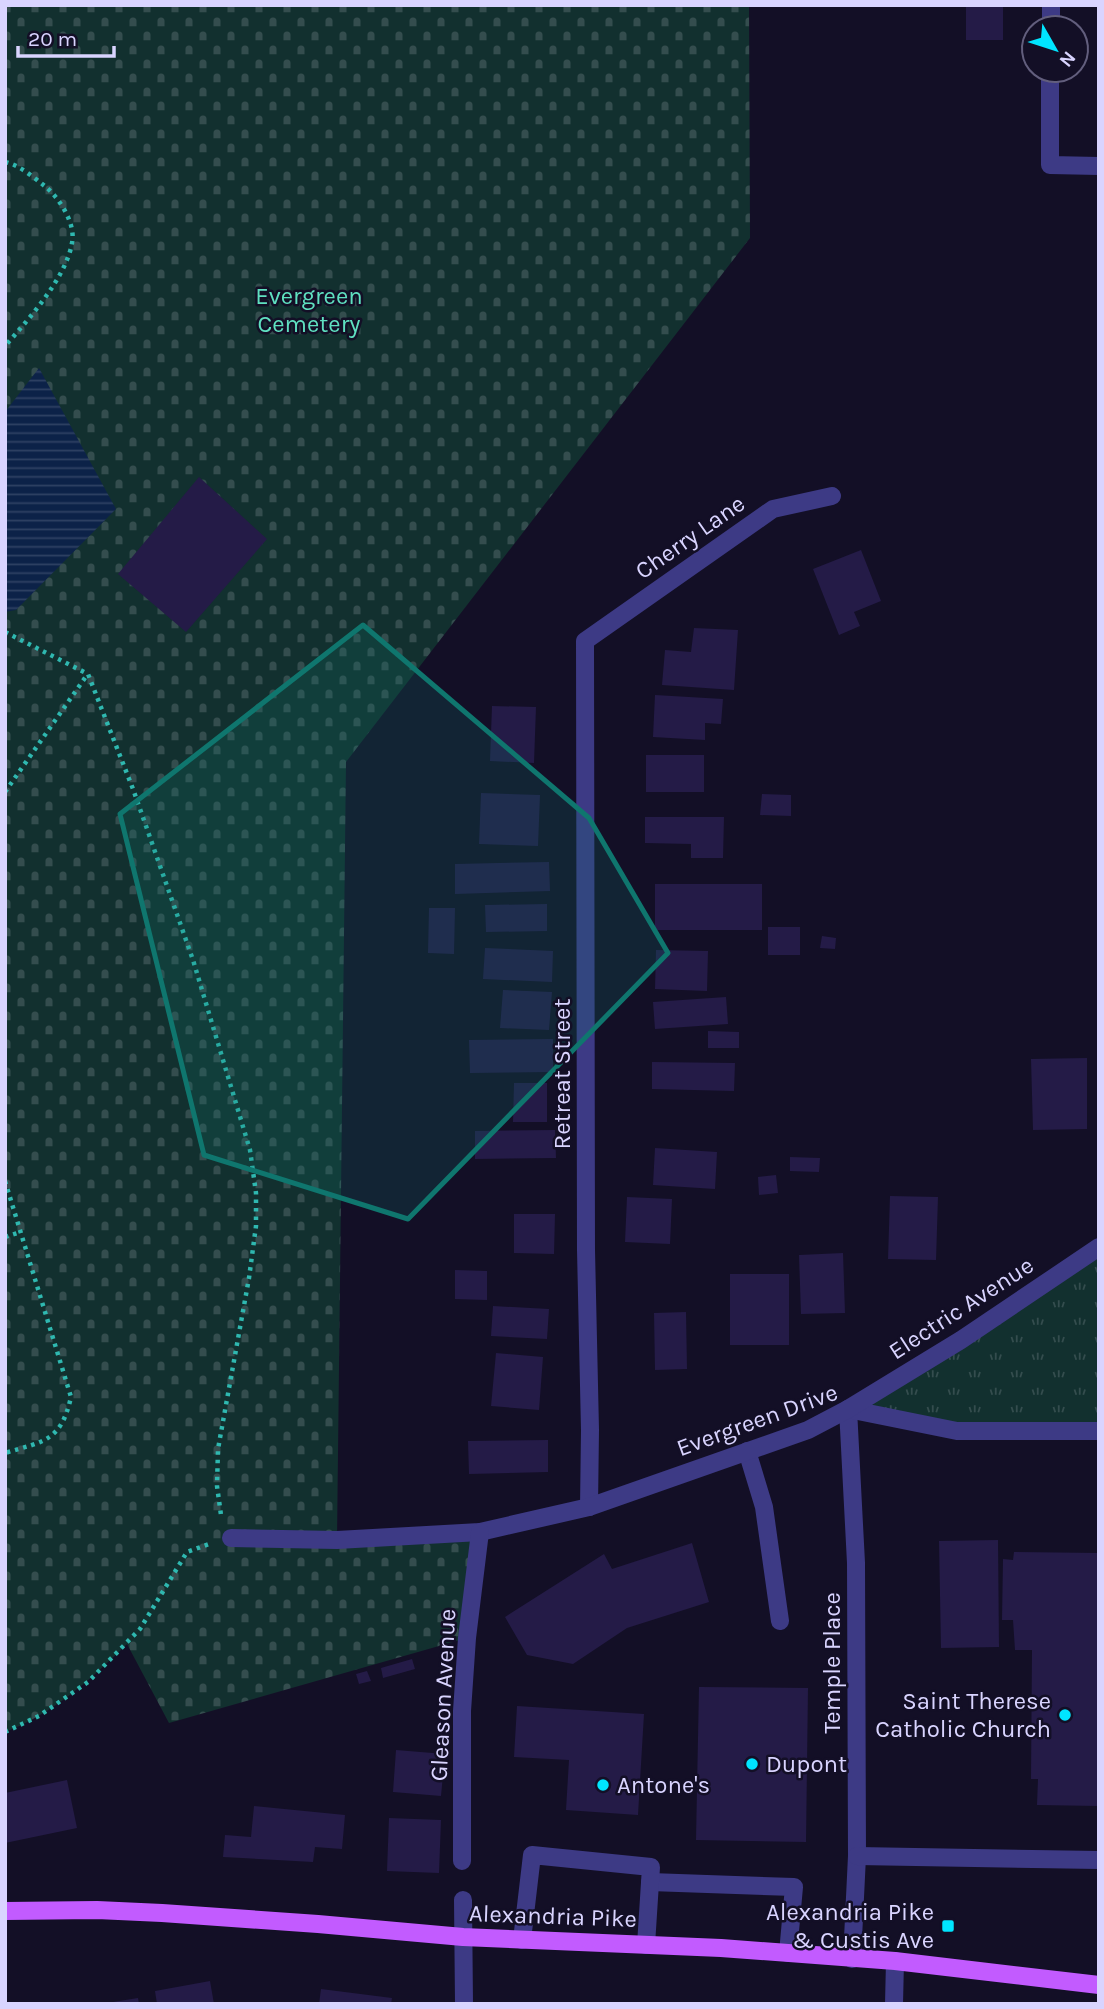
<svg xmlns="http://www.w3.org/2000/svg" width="1104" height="2009" viewBox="0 0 1104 2009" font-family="Karla,sans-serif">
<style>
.grass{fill:url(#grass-tufts)}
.cemetery{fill:url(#cemetery-stones)}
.water{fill:url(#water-rules)}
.building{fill:#241b47}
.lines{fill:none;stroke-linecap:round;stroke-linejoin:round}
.path{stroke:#2fb8b0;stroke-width:4.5;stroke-dasharray:3.5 5;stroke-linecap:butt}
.minor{stroke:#3d3a85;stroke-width:18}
.major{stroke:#c25bff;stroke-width:18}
.marked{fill:#0f766e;fill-opacity:0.2;stroke:#0f766e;stroke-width:5;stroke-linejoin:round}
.poi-dot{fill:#00e5ff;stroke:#130f26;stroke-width:2.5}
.labels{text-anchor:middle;stroke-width:5;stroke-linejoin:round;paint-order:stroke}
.park-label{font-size:24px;fill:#5fe0c0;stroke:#130f26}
.street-label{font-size:24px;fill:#d9d4ff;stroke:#130f26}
.poi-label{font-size:24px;fill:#d9d4ff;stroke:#130f26;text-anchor:end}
</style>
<defs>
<pattern id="grass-tufts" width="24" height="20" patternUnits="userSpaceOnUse" patternTransform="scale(1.75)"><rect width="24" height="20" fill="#12302f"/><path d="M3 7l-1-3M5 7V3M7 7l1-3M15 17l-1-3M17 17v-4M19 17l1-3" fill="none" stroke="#344d4e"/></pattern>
<pattern id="cemetery-stones" width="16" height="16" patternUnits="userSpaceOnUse" patternTransform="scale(1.75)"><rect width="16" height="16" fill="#12302f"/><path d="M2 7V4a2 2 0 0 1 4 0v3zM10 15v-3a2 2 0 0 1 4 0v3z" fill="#344d4e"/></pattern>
<pattern id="water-rules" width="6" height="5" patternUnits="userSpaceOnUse" patternTransform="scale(1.75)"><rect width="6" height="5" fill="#0c2248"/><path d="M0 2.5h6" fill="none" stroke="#2f4163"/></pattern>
</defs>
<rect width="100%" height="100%" fill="#130f26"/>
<!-- grass -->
<polygon class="grass" points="1099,1247 1099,1431 957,1431 848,1409"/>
<!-- cemetery -->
<path class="cemetery" d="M5,5H749L750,238L346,762L337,1539L480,1532L467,1638L169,1723L127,1644C90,1680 54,1713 5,1732Z"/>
<!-- water -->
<polygon class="water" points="39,368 116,509 16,610 5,612 5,412"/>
<!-- building -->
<g class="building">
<rect x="966" y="5" width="37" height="35"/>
<polygon points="199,477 267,539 186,632 118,574"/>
<polygon points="861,550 881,601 854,612 860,626 839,635 813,569"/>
<polygon points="694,628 738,630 734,690 662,685 665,650 691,652"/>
<polygon points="655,695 723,699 721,724 705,723 705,740 653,737"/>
<polygon points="492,706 536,707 534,763 490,761"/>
<rect x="646" y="755" width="58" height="37"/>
<polygon points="481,793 540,795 538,846 479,844"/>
<polygon points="762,794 791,795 791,816 760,815"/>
<polygon points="645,817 724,817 723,858 691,858 691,844 645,843"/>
<polygon points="549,862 550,891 455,894 455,864"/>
<rect x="655" y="884" width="107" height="46"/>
<polygon points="547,904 547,931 486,932 485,905"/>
<polygon points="429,908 455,908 454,954 428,953"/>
<rect x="768" y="927" width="32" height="28"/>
<polygon points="822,936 836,938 835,949 820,948"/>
<polygon points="485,948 553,951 552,982 483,979"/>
<polygon points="656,950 708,951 707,991 655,989"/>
<polygon points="503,990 552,992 549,1030 500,1028"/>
<polygon points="726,997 728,1024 655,1029 653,1002"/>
<polygon points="708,1031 739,1032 739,1048 708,1048"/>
<polygon points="553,1039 553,1072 470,1073 469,1040"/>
<polygon points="1087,1058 1087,1129 1033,1130 1031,1059"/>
<polygon points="652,1062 735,1063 734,1091 652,1089"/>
<polygon points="514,1083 547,1083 547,1122 513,1122"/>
<polygon points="555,1130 556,1158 475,1159 475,1131"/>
<polygon points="655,1148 717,1152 715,1189 653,1185"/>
<polygon points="790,1157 820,1158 819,1172 790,1171"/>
<polygon points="776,1175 778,1193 759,1195 758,1177"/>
<polygon points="890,1196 938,1197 936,1260 888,1259"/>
<polygon points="627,1197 672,1199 670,1244 625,1242"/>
<polygon points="514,1214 555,1214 554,1254 514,1253"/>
<polygon points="843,1253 845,1313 801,1314 799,1255"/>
<polygon points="455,1270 487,1271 487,1300 455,1299"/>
<rect x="730" y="1274" width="59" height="71"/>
<polygon points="493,1306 549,1309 547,1339 491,1336"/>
<polygon points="686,1312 687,1369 655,1370 654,1313"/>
<polygon points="496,1353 543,1357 539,1410 491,1406"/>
<polygon points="548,1440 548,1472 469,1474 468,1441"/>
<polygon points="998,1540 999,1647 941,1648 939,1541"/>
<polygon points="692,1543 709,1602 627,1628 573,1664 527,1655 505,1617 604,1554 612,1569"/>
<polygon points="1014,1552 1099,1553 1099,1806 1037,1805 1038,1779 1031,1779 1032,1650 1015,1650 1013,1620 1002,1620 1003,1559 1013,1560"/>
<polygon points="412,1659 415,1669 383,1678 381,1668"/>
<polygon points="367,1671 371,1681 359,1684 356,1674"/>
<polygon points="699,1687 808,1688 806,1842 696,1840"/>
<polygon points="517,1706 644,1714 638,1815 566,1810 569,1760 514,1757"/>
<polygon points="396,1750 445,1754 441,1796 393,1792"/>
<polygon points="67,1780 77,1828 5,1843 5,1793"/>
<polygon points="254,1806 345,1815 342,1849 315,1847 313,1862 223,1857 225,1835 251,1837"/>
<polygon points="389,1818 441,1820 439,1873 387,1871"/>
<polygon points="210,1981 214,2004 157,2004 155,1991"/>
<polygon points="321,1989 392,1998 391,2004 319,2004"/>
<polygon points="138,1998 139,2004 113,2004 113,2002"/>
</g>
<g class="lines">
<!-- path -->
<g class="path">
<path d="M5,162C20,165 34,178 46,187C60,199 76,224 72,243C66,278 28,320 5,346"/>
<polyline points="5,632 88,674 133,789 193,960 250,1150 256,1193 256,1226 249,1278 218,1449 217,1486 221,1515"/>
<polyline points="5,792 87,675"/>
<path d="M5,1181L71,1397C61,1441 45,1441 5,1453"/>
<polyline points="5,1237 21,1232"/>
<polyline points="5,1732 39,1716 88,1682 140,1629 187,1552 209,1544"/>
</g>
<!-- minor -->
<g class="minor">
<polyline points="1051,28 1051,5"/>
<polyline points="1050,70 1050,165 1099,166"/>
<polyline points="848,1409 856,1563 857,1856 852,1959"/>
<polyline points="848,1409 957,1431 1099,1431"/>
<polyline points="747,1451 764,1507 780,1621"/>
<polyline points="589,1507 590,1430 586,1250 585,641 773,509 832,496"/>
<polyline points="231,1538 337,1540 480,1532 589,1507 808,1430 848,1409 961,1340 1099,1247"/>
<polyline points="857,1856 1099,1860"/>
<polyline points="462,1861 462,1711 467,1638 480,1532"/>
<polyline points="650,1882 794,1887 788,1953"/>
<polyline points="463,1900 464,2004"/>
<polyline points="522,1940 532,1855 651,1867 646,1945"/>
<polyline points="894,2004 895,1961"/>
</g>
<!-- major -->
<polyline class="major" points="5,1911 97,1910 162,1913 318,1924 463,1937 721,1948 895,1961 1099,1985"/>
</g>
<!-- marked area -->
<path class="marked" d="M363,625L589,818L668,953L408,1219L204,1155L120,814Z"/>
<!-- markers -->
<g class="poi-dot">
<circle cx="1065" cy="1715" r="7"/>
<circle cx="752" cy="1764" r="7"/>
<circle cx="603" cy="1785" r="7"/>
<rect x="941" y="1919" width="14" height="14" rx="3.5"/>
</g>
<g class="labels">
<!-- park labels -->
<g class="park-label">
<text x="309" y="304">Evergreen<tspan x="309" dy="28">Cemetery</tspan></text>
</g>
<!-- street labels -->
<g class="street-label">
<text transform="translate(690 537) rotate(-35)" y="8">Cherry Lane</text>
<text transform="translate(562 1074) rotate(-90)" y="8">Retreat Street</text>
<text transform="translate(961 1308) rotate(-33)" y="8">Electric Avenue</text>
<text transform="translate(757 1420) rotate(-20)" y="8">Evergreen Drive</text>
<text transform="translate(832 1663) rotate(-90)" y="8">Temple Place</text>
<text transform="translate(443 1695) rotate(-87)" y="8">Gleason Avenue</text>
<text transform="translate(553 1916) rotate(2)" y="8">Alexandria Pike</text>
</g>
<!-- poi labels -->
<g class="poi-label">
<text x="1051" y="1709">Saint Therese<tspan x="1051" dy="28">Catholic Church</tspan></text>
<text x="766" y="1772" text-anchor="start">Dupont</text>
<text x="617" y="1793" text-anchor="start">Antone's</text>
<text x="934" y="1920">Alexandria Pike<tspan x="934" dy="28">&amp; Custis Ave</tspan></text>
</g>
</g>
<!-- border -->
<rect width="1104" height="2009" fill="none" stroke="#d9d4ff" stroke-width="14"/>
<!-- north arrow -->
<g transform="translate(1055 49) rotate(129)"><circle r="33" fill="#130f26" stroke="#625e7d" stroke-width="2"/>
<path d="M0-5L12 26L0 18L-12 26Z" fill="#00e5ff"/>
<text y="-10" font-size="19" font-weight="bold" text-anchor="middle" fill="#d9d4ff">N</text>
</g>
<!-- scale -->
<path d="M18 46v10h96v-10" fill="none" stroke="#d9d4ff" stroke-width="3.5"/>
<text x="28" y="46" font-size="21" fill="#d9d4ff" stroke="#130f26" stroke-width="5" paint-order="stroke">20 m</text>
</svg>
